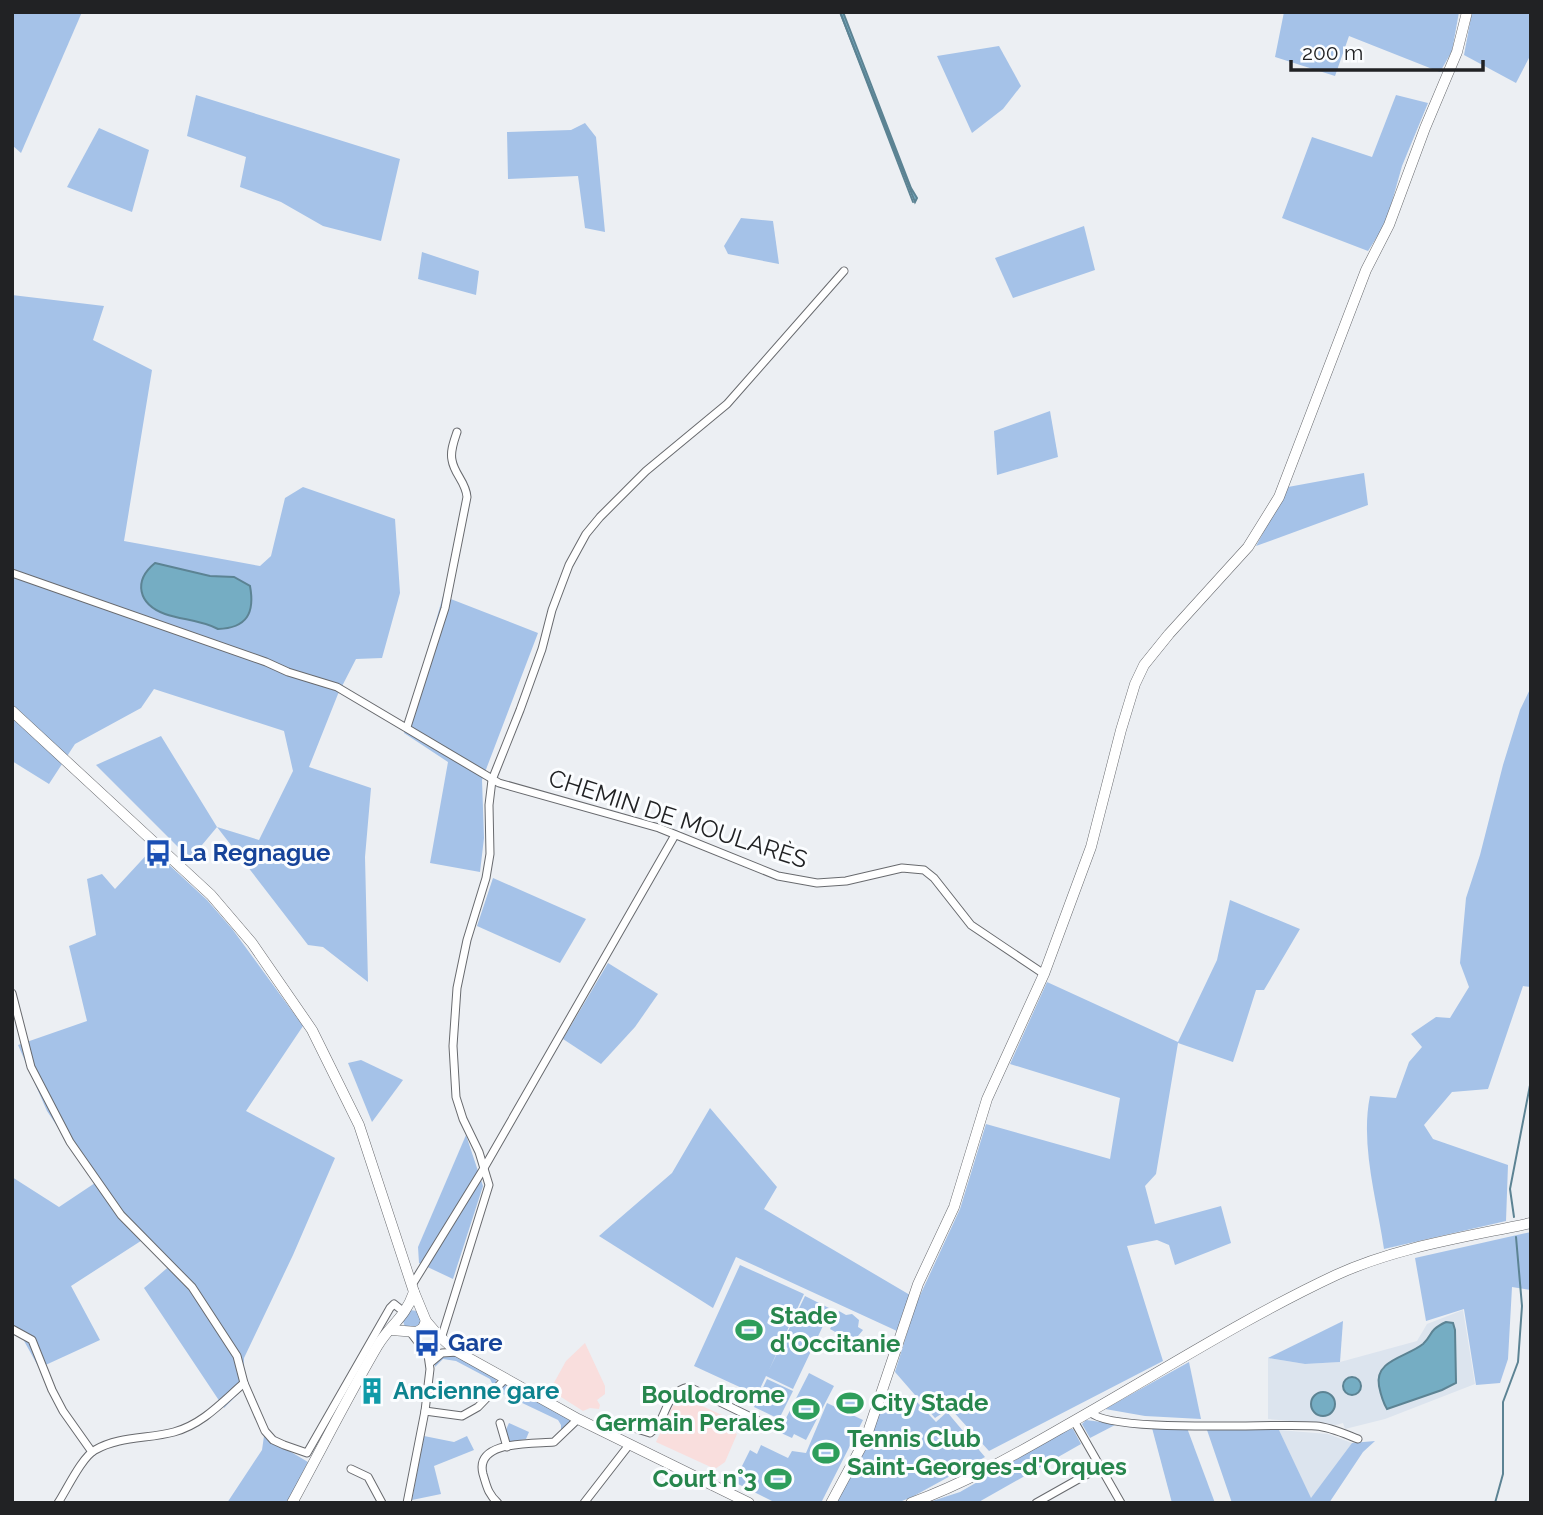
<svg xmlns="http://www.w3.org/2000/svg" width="1543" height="1515" viewBox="0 0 1543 1515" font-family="Raleway,sans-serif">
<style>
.built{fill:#dce4ee}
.education{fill:#f9dedd}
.green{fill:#a5c2e8}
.water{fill:#75adc3;stroke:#5c8393;stroke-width:2}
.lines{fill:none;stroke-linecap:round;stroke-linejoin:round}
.stream{stroke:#5c8393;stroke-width:2}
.street-casing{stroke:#686a6e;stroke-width:9}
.secondary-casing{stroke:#686a6e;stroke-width:11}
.street{stroke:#fff;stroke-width:7}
.secondary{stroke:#fff;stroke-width:10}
.labels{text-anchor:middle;stroke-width:6;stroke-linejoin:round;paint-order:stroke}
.street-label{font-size:24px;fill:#212224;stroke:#fbfdff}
.transit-label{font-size:24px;font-weight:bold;fill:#164399;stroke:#fbfdff;text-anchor:start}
.leisure-label{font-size:24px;font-weight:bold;fill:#27864d;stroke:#fbfdff;text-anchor:start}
.culture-label{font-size:24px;font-weight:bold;fill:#0d838f;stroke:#fbfdff;text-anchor:start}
</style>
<rect width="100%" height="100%" fill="#eceff3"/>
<!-- built -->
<g class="built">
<polygon points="1463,1310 1475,1384 1385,1419 1345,1429 1343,1423 1336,1425 1268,1419 1268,1358 1305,1364 1340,1362 1417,1341 1427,1324"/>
<polygon points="1279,1430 1328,1434 1352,1443 1311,1499"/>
</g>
<!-- education -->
<g class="education">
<polygon points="585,1343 605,1386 605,1394 597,1400 600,1405 599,1409 590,1408 583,1411 550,1390 566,1361"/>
<polygon points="680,1396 722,1415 718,1424 737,1434 725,1462 715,1469 656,1442 672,1408"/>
</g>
<!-- green -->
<g class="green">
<polygon points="12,12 82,12 21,153 12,145"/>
<polygon points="1284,12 1459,12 1452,51 1440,72 1349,36 1335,76 1275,57"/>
<polygon points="1472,12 1531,12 1531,54 1516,83 1464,55"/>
<polygon points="999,46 1021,86 1003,109 972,133 937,56"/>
<polygon points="196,95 400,159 381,241 323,226 281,202 240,187 246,157 187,136"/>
<polygon points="1396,95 1428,103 1402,166 1386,223 1368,251 1282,218 1312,137 1372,157"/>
<polygon points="585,123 596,137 605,232 585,228 578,176 508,179 507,132 571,130"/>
<polygon points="99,128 149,150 132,212 67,187"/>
<polygon points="741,218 773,221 779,264 728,254 724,246"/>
<polygon points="1084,226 1095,270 1013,298 995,258"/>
<polygon points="422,252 479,271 476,295 418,279"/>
<polygon points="12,295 104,306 93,340 152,370 124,541 260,566 271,556 285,498 303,487 395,519 400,593 382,658 356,659 338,694 309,767 371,788 365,857 368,982 323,947 308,945 217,827 192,857 181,850 96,765 161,736 217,827 259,840 293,771 284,731 154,689 141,708 75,744 49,784 12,761"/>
<polygon points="1050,411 1058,457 997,475 994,431"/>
<polygon points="1364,473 1368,505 1256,546 1288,487"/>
<polygon points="443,596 538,633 482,780 484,838 480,872 430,863 448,762 404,733"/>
<path d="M1531,687V987L1523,986L1488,1089L1452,1092L1424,1125L1433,1139L1508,1165L1506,1221L1384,1249C1377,1200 1360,1145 1370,1096L1396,1098L1409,1062L1422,1047L1411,1034L1436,1017L1450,1018L1469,987L1460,963L1466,898L1480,855L1503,765L1520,710Z"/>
<polygon points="152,849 207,900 233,930 303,1026 246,1111 335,1158 293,1255 244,1358 243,1389 224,1408 144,1288 173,1263 147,1237 71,1286 100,1340 39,1368 23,1339 12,1334 12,1177 59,1207 95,1183 47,1111 18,1045 87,1021 69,946 96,935 87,879 102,874 115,889"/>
<polygon points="493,878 586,919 560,963 477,926"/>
<polygon points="1230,900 1300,929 1264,990 1256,990 1233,1062 1178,1043 1156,1174 1145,1186 1155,1224 1221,1206 1231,1243 1175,1265 1169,1245 1157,1240 1127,1246 1163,1361 989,1451 950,1408 935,1418 895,1372 916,1304 960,1209 986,1124 1110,1159 1120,1098 1010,1064 1047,982 1178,1042 1217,960"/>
<polygon points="608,963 658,994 635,1027 601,1064 563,1039"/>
<polygon points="361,1060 403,1080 372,1122 348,1063"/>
<polygon points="710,1108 777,1187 764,1209 910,1295 897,1331 736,1257 713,1308 599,1236 672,1173"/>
<polygon points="466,1135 483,1186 453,1279 419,1263 418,1247"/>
<polygon points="1531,1232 1531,1290 1512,1287 1508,1359 1500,1383 1476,1385 1464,1309 1426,1321 1415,1258"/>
<polygon points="740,1265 804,1294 769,1370 805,1296 831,1309 793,1389 766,1376 757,1395 694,1366"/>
<polygon points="410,1310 417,1311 422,1316 420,1328 405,1327 403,1321"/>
<polygon points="839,1311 846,1315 852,1314 859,1320 858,1327 863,1330 853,1342 830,1329"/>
<polygon points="1343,1321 1340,1362 1305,1364 1268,1358"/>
<polygon points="442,1356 457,1356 497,1379 494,1387 490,1379 456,1361 443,1359 435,1367 435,1360"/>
<polygon points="1189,1362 1201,1419 1145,1416 1105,1409"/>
<polygon points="809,1373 834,1386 806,1440 794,1434 792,1438 779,1432"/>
<polygon points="767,1379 793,1391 779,1419 754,1407"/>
<polygon points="505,1382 570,1420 570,1422 561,1432 561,1425 558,1420 497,1391"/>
<polygon points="842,1393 862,1403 857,1413 837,1403"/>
<polygon points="917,1402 936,1422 947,1412 985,1457 912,1497 897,1503 836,1503 879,1415 893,1404 903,1415"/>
<polygon points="827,1403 863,1420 821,1503 776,1503 734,1482 750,1450 757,1454 761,1445 788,1458 792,1451 806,1453"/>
<polygon points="1086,1420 1117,1424 1090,1438 1082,1424"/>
<polygon points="509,1423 529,1432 526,1439 509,1442 504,1434"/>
<polygon points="1152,1428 1187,1428 1215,1503 1172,1503"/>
<polygon points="1069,1429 1073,1429 1081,1444 977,1503 926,1503 960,1492"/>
<polygon points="1207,1430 1279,1430 1311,1498 1352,1443 1375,1441 1363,1452 1329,1503 1232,1503"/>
<polygon points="264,1436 308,1462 287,1503 227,1503 262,1450"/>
<polygon points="424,1436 454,1442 467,1436 474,1450 434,1466 441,1494 412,1500"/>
</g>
<!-- water -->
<g class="water">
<polygon points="840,12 843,12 911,188 917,198 915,202"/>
<path d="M155,563L210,576L234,577L250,586C255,613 247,628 218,629C201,620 182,620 165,614C138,604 133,581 155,563Z"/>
<path d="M1446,1322L1453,1323L1455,1330L1456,1383L1442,1390L1387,1409C1384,1404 1381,1396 1379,1386C1374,1360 1407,1357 1423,1344C1434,1334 1427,1331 1446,1322Z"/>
<circle cx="1352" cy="1386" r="9"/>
<circle cx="1323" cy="1404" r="12"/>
</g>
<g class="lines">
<!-- stream -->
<g class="stream">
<polyline points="840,12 913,202"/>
<polyline points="1514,1217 1510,1189 1531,1080"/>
<polyline points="1495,1503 1503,1474 1503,1402 1518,1362 1522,1306 1516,1237"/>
</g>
<defs>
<g id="street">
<polyline points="12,573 266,662 288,672 337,687 499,783 659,828 778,876 817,883 846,881 902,868 924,870 934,878 971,925 1044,974"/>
<path d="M407,727L445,608L467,497C466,482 454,474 452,460C450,451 454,441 457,432"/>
<polyline points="12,993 31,1067 70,1142 121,1215 192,1287 237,1356 244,1383 265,1431 273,1440 284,1445 307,1453 390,1308 394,1304 404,1312"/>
<polyline points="412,1285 484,1168 675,835"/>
<polyline points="12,1329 32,1340 52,1390 63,1411 92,1452"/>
<polyline points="441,1339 489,1185 479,1152 463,1119 456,1097 453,1046 457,988 467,940 486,878 490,854 489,805 492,780 520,710 542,649 552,610 569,565 586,534 600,517 646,471 727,404 844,271"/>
<polyline points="430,1363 442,1353 458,1352"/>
<polyline points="425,1411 462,1416 478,1407 505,1379"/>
<path d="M1090,1412C1111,1434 1277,1423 1316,1426C1330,1427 1345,1434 1358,1439"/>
<polyline points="1074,1421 1121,1503"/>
<polyline points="500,1423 507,1447"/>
<path d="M637,1429L650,1433C668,1421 663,1392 689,1387L757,1420"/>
<polyline points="351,1469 368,1477 382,1503"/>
<path d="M58,1503C67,1489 82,1457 95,1450C119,1436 148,1439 174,1432C203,1424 222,1402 244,1383"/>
<polyline points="407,1503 425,1411 430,1369 428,1355 411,1333"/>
<path d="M498,1503C488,1494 487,1487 483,1474C474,1440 533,1444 554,1442L578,1419"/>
<polyline points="584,1503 629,1445"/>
<polyline points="1036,1503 1100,1467"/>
</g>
<g id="secondary">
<polyline points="12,711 211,895 252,943 312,1030 359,1125 414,1292 426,1321 438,1335 456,1351 578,1419 749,1503"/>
<polyline points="391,1330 417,1332 423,1328 426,1321"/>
<path d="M292,1503C321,1450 348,1396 378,1345C391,1324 405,1318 414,1292"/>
<polyline points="831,1503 866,1438 918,1284 954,1207 987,1099 1044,974 1091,847 1121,730 1135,684 1144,665 1169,634 1248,547 1279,497 1366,270 1389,225 1425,128 1457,52 1467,12"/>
<path d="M911,1503C963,1484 1011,1457 1058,1430C1151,1378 1240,1320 1336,1275C1397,1247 1466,1237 1531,1223"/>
</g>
</defs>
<!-- street casing -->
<use href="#street" class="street-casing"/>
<!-- secondary casing -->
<use href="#secondary" class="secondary-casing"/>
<!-- street -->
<use href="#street" class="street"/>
<!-- secondary -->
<use href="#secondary" class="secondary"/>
</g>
<!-- icons -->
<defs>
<symbol id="bus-bare" viewBox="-9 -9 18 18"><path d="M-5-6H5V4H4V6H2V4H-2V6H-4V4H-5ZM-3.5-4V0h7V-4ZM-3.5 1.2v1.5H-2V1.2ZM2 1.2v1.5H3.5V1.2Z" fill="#1a4fb4" stroke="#fbfdff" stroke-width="2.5" paint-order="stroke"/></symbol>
<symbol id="stadium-bare" viewBox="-9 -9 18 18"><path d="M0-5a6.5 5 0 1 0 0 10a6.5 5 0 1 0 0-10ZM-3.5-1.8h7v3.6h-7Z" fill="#2e9e5b" stroke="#fbfdff" stroke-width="2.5" paint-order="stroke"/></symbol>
<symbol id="building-bare" viewBox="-9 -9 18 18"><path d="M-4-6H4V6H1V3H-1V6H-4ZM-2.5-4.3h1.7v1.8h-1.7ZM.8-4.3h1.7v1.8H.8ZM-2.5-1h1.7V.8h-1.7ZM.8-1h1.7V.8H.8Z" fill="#0f9aa8" stroke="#fbfdff" stroke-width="2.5" paint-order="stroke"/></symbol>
</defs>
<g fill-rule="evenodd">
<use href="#bus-bare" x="139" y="834" width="38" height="38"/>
<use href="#stadium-bare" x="730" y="1311" width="38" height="38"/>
<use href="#bus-bare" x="408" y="1324" width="38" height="38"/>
<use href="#building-bare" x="353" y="1372" width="38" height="38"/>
<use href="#stadium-bare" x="831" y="1384" width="38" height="38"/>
<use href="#stadium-bare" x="787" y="1390" width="38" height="38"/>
<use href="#stadium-bare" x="807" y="1434" width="38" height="38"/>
<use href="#stadium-bare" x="759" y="1460" width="38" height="38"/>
</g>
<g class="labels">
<!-- street labels -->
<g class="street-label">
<text transform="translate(678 819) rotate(18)" y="8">CHEMIN DE MOULARÈS</text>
</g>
<!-- transit labels -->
<g class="transit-label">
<text x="179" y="861">La Regnague</text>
<text x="448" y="1351">Gare</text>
</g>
<!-- leisure labels -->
<g class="leisure-label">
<text x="770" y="1324">Stade<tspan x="770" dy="28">d'Occitanie</tspan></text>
<text x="785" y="1403" text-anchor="end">Boulodrome<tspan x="785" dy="28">Germain Perales</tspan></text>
<text x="871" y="1411">City Stade</text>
<text x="847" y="1447">Tennis Club<tspan x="847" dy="28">Saint-Georges-d'Orques</tspan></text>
<text x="757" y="1487" text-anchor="end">Court n°3</text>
</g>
<!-- culture labels -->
<g class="culture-label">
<text x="393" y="1399">Ancienne gare</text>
</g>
</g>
<!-- border -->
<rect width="1543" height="1515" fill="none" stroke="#212224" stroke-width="28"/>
<!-- scale -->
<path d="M1291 60v10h192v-10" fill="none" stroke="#212224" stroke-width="3.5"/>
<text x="1302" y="60" font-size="21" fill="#212224" stroke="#fbfdff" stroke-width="5" paint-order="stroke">200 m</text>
</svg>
